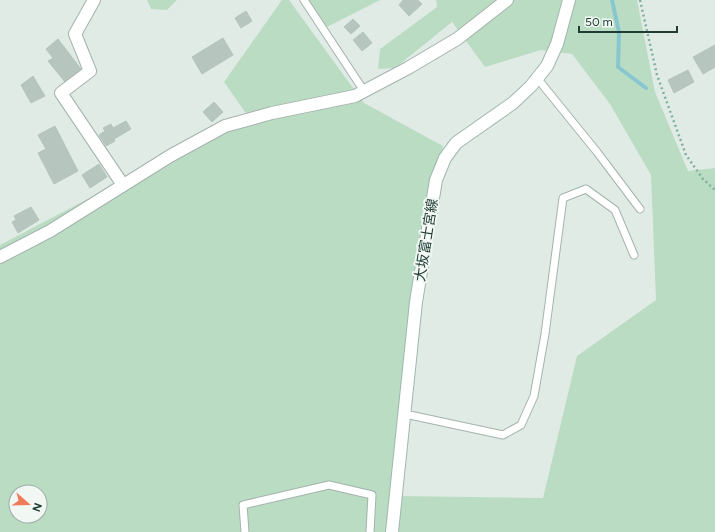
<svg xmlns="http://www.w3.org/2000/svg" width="715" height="532" viewBox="0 0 715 532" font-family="Figtree,'Noto Sans JP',sans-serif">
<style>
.green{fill:#badcc2;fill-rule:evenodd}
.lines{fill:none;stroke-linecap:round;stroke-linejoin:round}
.stream{stroke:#89c7d0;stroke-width:4}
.building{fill:#b6c6bf;stroke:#b3c5bd}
.service-casing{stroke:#a4b3ad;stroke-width:9}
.minor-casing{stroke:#a4b3ad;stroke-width:14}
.tertiary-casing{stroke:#a4b3ad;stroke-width:14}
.secondary-casing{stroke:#9fb7ae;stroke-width:14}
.path{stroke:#81af9f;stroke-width:2.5;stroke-dasharray:2 3;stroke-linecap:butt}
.service{stroke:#fff;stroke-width:7}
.minor{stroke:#fff;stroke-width:12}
.tertiary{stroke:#fff;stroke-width:12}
.secondary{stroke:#fff;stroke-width:12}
.labels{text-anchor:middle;stroke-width:4;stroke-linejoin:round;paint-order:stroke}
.street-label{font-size:14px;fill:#213c34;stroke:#f1f8f4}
</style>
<rect width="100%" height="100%" fill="#e1ebe6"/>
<!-- green -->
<g class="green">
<polygon points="147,0 177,0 167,10 151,9"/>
<path d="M282,0H289L364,103L443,146L396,496L543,498L577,356L656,300L651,175L610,104L572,54L541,50L485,67L452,22L395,68L378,69L380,49L437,7L436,0H637L655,92L688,171L715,168V532H0V245L177,152L250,119L224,82ZM16,492H40V516H16Z"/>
<polygon points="305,0 380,0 323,29"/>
</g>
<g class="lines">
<!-- stream -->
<polyline class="stream" points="612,0 619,32 618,67 646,88"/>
</g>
<!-- building -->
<g class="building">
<polygon points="403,0 418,0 422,4 409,16 399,5"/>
<polygon points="246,11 252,21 241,28 235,18"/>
<polygon points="353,19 360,26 351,34 344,27"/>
<polygon points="363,32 372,43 362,51 353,40"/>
<polygon points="223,38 233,55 202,74 192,57"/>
<polygon points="58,39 81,69 65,82 48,61 53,58 46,49"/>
<polygon points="715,45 715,67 703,74 693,57"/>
<polygon points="688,70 694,82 674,93 668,80"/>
<polygon points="33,76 45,96 31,103 21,85"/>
<polygon points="214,102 223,112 212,122 203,112"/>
<polygon points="126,121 131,129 114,139 115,141 106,146 99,135 105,131 103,128 111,124 113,128"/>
<polygon points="55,126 78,171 54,184 38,153 46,149 38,135"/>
<polygon points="99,164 107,177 90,188 82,175"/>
<polygon points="31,207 39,220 18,233 12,222 16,220 14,216"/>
</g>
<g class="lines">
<defs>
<g id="service">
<polyline points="304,0 364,91"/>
<polyline points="537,78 597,152 640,209"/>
<polyline points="405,414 503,435 521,425 534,396 545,334 563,198 586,189 615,210 634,255"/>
<polyline points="245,532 243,505 329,485 372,495 370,532"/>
</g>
<polyline id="minor" points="94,0 75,34 90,71 61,93 123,185"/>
<polyline id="tertiary" points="0,257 50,231 170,156 225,126 272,113 355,96 408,68 457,39 507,0"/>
<polyline id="secondary" points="392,532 416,302 436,180 445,158 456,143 513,103 531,86 547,66 557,44 569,0"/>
</defs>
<!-- service casing -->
<use href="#service" class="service-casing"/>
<!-- minor casing -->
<use href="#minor" class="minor-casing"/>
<!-- tertiary casing -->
<use href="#tertiary" class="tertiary-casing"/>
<!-- secondary casing -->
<use href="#secondary" class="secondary-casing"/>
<!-- path -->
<polyline class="path" points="640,0 657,75 686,155 703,179 715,190"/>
<!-- service -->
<use href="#service" class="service"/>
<!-- minor -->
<use href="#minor" class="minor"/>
<!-- tertiary -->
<use href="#tertiary" class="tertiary"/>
<!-- secondary -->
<use href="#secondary" class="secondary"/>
</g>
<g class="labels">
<!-- street labels -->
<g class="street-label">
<text transform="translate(426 240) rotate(-81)" y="5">大坂富士宮線</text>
</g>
</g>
<!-- north arrow -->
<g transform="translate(28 504) rotate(110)"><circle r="19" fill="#f1f8f4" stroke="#9eada7"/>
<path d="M0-3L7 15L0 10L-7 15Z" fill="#f07b5a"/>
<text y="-6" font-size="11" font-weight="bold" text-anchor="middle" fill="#213c34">N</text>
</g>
<!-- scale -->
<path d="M579 26v6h98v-6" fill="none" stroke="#213c34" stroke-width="2"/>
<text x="585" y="26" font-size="12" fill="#213c34" stroke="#f1f8f4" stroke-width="3" paint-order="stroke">50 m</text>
</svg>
